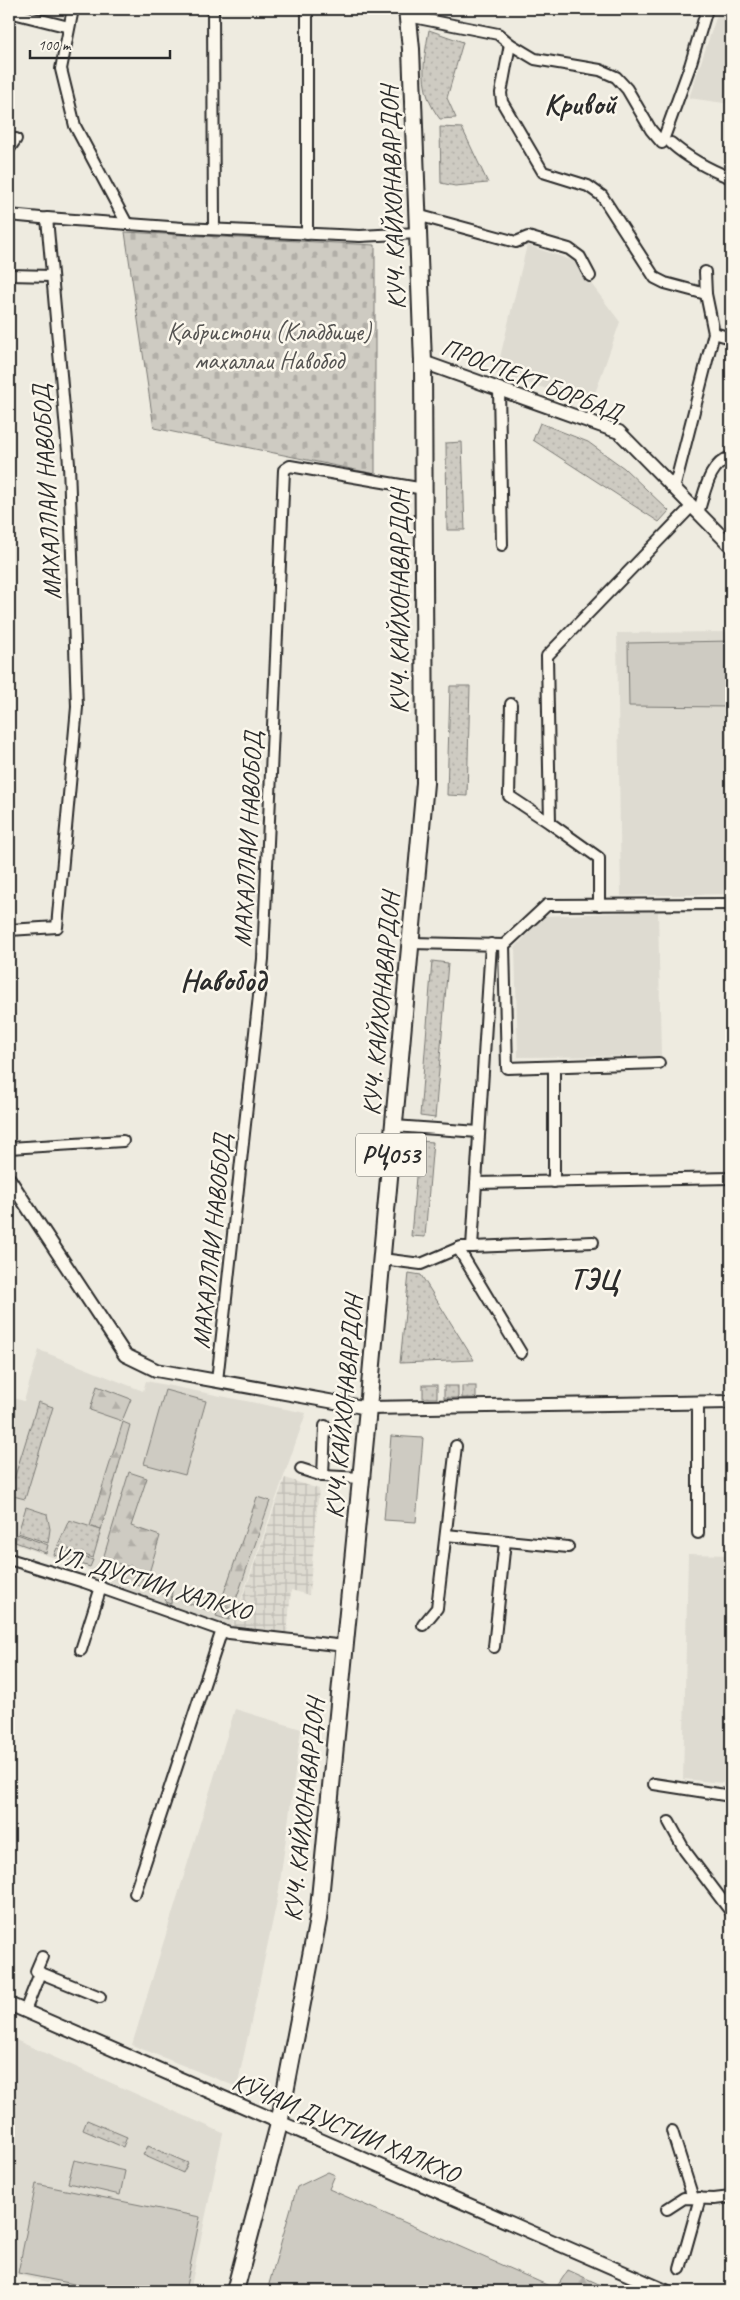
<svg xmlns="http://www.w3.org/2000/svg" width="740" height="2300" viewBox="0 0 740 2300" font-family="Caveat,sans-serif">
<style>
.built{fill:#dedbd1}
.industrial{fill:url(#industrial-grid)}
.grass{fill:url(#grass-dots);stroke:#7c7b76}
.forest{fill:url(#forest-firs);stroke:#7c7b76}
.cemetery{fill:url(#cemetery-stones);stroke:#7c7b76}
.pitch{fill:#cecbc2;stroke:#7c7b76}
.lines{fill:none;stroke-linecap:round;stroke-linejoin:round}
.minor-casing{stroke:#2b2b2b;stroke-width:14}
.tertiary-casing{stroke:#2b2b2b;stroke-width:16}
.primary-casing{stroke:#2b2b2b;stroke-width:20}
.minor{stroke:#fbf7ec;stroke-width:10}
.tertiary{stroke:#fbf7ec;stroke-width:12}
.primary{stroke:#fbf7ec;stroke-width:16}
.labels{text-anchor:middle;stroke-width:5;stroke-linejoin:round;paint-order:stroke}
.shield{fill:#fbf7ec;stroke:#696865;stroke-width:1}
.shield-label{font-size:24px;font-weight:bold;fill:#2b2b2b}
.street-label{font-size:25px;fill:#2b2b2b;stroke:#fbf7ec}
.park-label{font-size:25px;fill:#545351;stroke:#fbf7ec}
.district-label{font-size:30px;font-weight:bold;fill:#2b2b2b;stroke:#fbf7ec}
</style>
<defs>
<pattern id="industrial-grid" width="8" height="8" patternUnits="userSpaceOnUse" patternTransform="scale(1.25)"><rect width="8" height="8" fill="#dedbd1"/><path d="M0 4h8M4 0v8" fill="none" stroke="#bfbcb4"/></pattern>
<pattern id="grass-dots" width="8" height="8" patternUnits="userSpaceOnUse" patternTransform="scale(1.25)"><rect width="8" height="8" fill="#cecbc2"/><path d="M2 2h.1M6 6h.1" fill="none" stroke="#b1aea7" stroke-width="1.8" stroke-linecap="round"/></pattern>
<pattern id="forest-firs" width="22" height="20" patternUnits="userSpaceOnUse" patternTransform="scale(1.25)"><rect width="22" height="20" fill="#cecbc2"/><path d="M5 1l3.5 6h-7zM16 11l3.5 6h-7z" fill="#b1aea7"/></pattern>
<pattern id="cemetery-stones" width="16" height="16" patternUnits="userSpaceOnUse" patternTransform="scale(1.25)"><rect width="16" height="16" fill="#cecbc2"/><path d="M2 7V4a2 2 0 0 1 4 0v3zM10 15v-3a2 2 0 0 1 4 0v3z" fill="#b1aea7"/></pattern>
</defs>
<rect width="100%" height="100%" fill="#eeebe0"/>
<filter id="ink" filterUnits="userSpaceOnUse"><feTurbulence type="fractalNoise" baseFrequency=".02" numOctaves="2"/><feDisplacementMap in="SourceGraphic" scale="10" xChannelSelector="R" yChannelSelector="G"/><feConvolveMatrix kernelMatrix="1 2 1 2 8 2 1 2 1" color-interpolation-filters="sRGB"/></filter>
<g filter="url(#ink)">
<!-- built -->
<g class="built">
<polygon points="719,9 731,9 731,104 689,98"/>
<polygon points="527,245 574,261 620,322 592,402 496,374"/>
<polygon points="731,632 731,894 621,896 617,633"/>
<polygon points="658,911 661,1056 518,1057 515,948 543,916"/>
<polygon points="39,1350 143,1391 146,1381 306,1413 231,1628 91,1577 92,1571 9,1542 9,1397 24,1401"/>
<polygon points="688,1554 731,1555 731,1784 683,1779"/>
<polygon points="235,1709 301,1729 278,1896 237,2087 132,2045"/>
<polygon points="9,2037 223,2133 190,2291 85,2291 9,2273"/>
</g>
<!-- industrial -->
<polygon class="industrial" points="285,1478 319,1489 309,1595 291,1590 287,1635 231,1630"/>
<!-- grass -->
<g class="grass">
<path d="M429,30L463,42L447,98L456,118L440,119C418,90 423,64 429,30Z"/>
<polygon points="440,127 462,128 488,183 455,186 441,183"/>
<polygon points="540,423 588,442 624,468 669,511 659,522 533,440"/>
<polygon points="462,442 465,530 447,530 446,443"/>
<polygon points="450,686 470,686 467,796 447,795"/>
<polygon points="432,961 448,963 435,1118 420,1116"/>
<polygon points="419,1141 433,1142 425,1237 411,1236"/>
<polygon points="409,1273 421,1275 474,1360 400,1363"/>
<rect x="423" y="1385" width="14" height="13"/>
<rect x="444" y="1386" width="14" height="12"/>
<rect x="462" y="1386" width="14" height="12"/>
<polygon points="38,1402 53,1407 25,1499 9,1495"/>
<polygon points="26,1507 47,1514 50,1529 48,1543 18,1533"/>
<polygon points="69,1520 101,1530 93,1558 58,1545"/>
<polygon points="17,1534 48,1545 46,1553 15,1542"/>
<polygon points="57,1548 93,1560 90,1567 54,1555"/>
<polygon points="87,2120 127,2137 123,2147 83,2130"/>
<polygon points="148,2146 188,2163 183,2173 143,2155"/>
</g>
<!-- forest -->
<g class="forest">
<polygon points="97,1386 131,1399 122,1421 90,1410"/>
<polygon points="123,1422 130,1425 101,1530 90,1526"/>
<polygon points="129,1472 147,1478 131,1526 160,1536 149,1573 103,1559"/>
<polygon points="257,1497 270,1501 229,1620 216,1616"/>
<polygon points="121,1571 168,1587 172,1590 171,1604 165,1602 167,1595 119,1579"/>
<polygon points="185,1592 211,1600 207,1610 182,1601"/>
<polygon points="568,2270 614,2291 554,2291"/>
</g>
<!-- cemetery -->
<polygon class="cemetery" points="125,232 375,245 375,474 154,428"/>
<!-- pitch -->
<g class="pitch">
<polygon points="731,641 731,707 629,706 628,643"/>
<polygon points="165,1390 206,1401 185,1475 144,1464"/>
<polygon points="391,1436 423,1438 416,1522 384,1520"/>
<polygon points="74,2160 125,2171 120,2195 68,2183"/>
<polygon points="328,2172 335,2175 329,2189 556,2289 554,2291 267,2291 297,2187"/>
<polygon points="36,2184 200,2217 185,2291 110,2291 18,2273"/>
</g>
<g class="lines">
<defs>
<g id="minor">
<polyline points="73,9 61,69 75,126 127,224"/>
<polyline points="213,9 214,229"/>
<polyline points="307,9 307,234"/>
<polyline points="9,12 69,27"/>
<polyline points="408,16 498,34 510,44 535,59 600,70 616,77 627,89 651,130 662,143 690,66 707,9"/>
<polyline points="510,44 501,93 502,102 543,172 588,186 602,196 655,278 665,283 706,294"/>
<path d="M671,143C689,159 708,169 731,178"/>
<polyline points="9,149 16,139"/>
<polyline points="9,215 51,219"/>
<polyline points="417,215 516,242 528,237 569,249 580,257 590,276"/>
<polyline points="9,275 52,276"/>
<polyline points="714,333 731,338"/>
<polyline points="499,389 502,545"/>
<polyline points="674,489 714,333 706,294 705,272"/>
<path d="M698,513C705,493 708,464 731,457"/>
<polyline points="511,704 509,796 550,823"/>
<polyline points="599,905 599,858 550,823 547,656 692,506"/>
<polyline points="9,930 57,927 77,707 69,464 47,218 183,228 360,236 418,233"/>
<polyline points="411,943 504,945 547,905 731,904"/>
<polyline points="504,945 507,1068 659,1063"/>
<polyline points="554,1067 554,1182"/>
<polyline points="394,1126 479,1132"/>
<polyline points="9,1148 123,1141"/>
<polyline points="476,1183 731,1178"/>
<polyline points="472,1247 593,1242"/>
<polyline points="458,1248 521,1353"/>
<polyline points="382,1259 421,1264 461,1247 472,1247 491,944"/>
<polyline points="217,1381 263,959 284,470 290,466 424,489"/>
<polyline points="698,1402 698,1533"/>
<polyline points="301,1469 323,1476 361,1478"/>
<polyline points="323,1476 325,1426"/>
<polyline points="446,1535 568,1547"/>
<polyline points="9,1559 84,1582 229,1633 345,1646"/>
<polyline points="423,1625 437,1608 456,1446"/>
<polyline points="494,1647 505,1541"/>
<polyline points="81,1650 101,1587"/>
<polyline points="654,1784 731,1796"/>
<polyline points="669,1822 685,1851 731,1912"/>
<polyline points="135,1893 222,1630"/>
<polyline points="42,1957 36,1971 100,1997"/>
<polyline points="25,2011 40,1973"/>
<polyline points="672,2131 693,2198"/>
<polyline points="667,2209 684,2198 714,2199 731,2197"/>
<polyline points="680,2269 700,2198"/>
</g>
<g id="tertiary">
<polyline points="423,362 619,432 731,546"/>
<polyline points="9,1179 125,1355 156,1370 368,1408 731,1402"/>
<polyline points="9,2004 666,2291"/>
</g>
<polyline id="primary" points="235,2291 279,2124 318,1919 368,1408 425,783 423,362 411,49 407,9"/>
</defs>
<!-- minor casing -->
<use href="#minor" class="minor-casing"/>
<!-- tertiary casing -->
<use href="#tertiary" class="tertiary-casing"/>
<!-- primary casing -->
<use href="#primary" class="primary-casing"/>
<!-- minor -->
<use href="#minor" class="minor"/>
<!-- tertiary -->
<use href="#tertiary" class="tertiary"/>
<!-- primary -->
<use href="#primary" class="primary"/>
</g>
</g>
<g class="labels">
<!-- shield labels -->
<rect class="shield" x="356" y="1133.5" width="70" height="43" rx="4"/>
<g class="shield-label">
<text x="391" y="1163">РҶ053</text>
</g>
<!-- street labels -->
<g class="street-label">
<text transform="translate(392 198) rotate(-92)" y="9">КУЧ. КАЙХОНАВАРДОН</text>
<text transform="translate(532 379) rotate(21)" y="9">ПРОСПЕКТ БОРБАД</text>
<text transform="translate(46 492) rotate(-93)" y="9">МАХАЛЛАИ НАВОБОД</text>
<text transform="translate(399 602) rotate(-90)" y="9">КУЧ. КАЙХОНАВАРДОН</text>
<text transform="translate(247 839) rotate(-87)" y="9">МАХАЛЛАИ НАВОБОД</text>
<text transform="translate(380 1004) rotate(-85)" y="9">КУЧ. КАЙХОНАВАРДОН</text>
<text transform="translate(211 1241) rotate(-84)" y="9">МАХАЛЛАИ НАВОБОД</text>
<text transform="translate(343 1407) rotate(-85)" y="9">КУЧ. КАЙХОНАВАРДОН</text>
<text transform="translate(152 1582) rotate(17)" y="9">УЛ. ДУСТИИ ХАЛКХО</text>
<text transform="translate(303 1810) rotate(-84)" y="9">КУЧ. КАЙХОНАВАРДОН</text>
<text transform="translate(346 2127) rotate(23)" y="9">КӮЧАИ ДУСТИИ ХАЛКХО</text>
</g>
<!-- park labels -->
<g class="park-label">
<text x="269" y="340">Қабристони (Кладбище)<tspan x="269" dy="29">махаллаи Навобод</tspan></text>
</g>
<!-- district labels -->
<g class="district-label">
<text x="580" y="114">Кривой</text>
<text x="223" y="990">Навобод</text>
<text x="594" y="1289">ТЭЦ</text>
</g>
</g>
<!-- margin -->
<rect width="740" height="2300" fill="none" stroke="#fbf7ec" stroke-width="30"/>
<rect x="15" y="15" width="710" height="2270" fill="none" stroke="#2b2b2b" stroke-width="2" filter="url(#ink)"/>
<!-- scale -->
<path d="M30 50v8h140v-8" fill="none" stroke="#2b2b2b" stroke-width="2.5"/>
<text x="38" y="50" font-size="15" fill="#2b2b2b" stroke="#fbf7ec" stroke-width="4" paint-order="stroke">100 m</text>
</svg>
